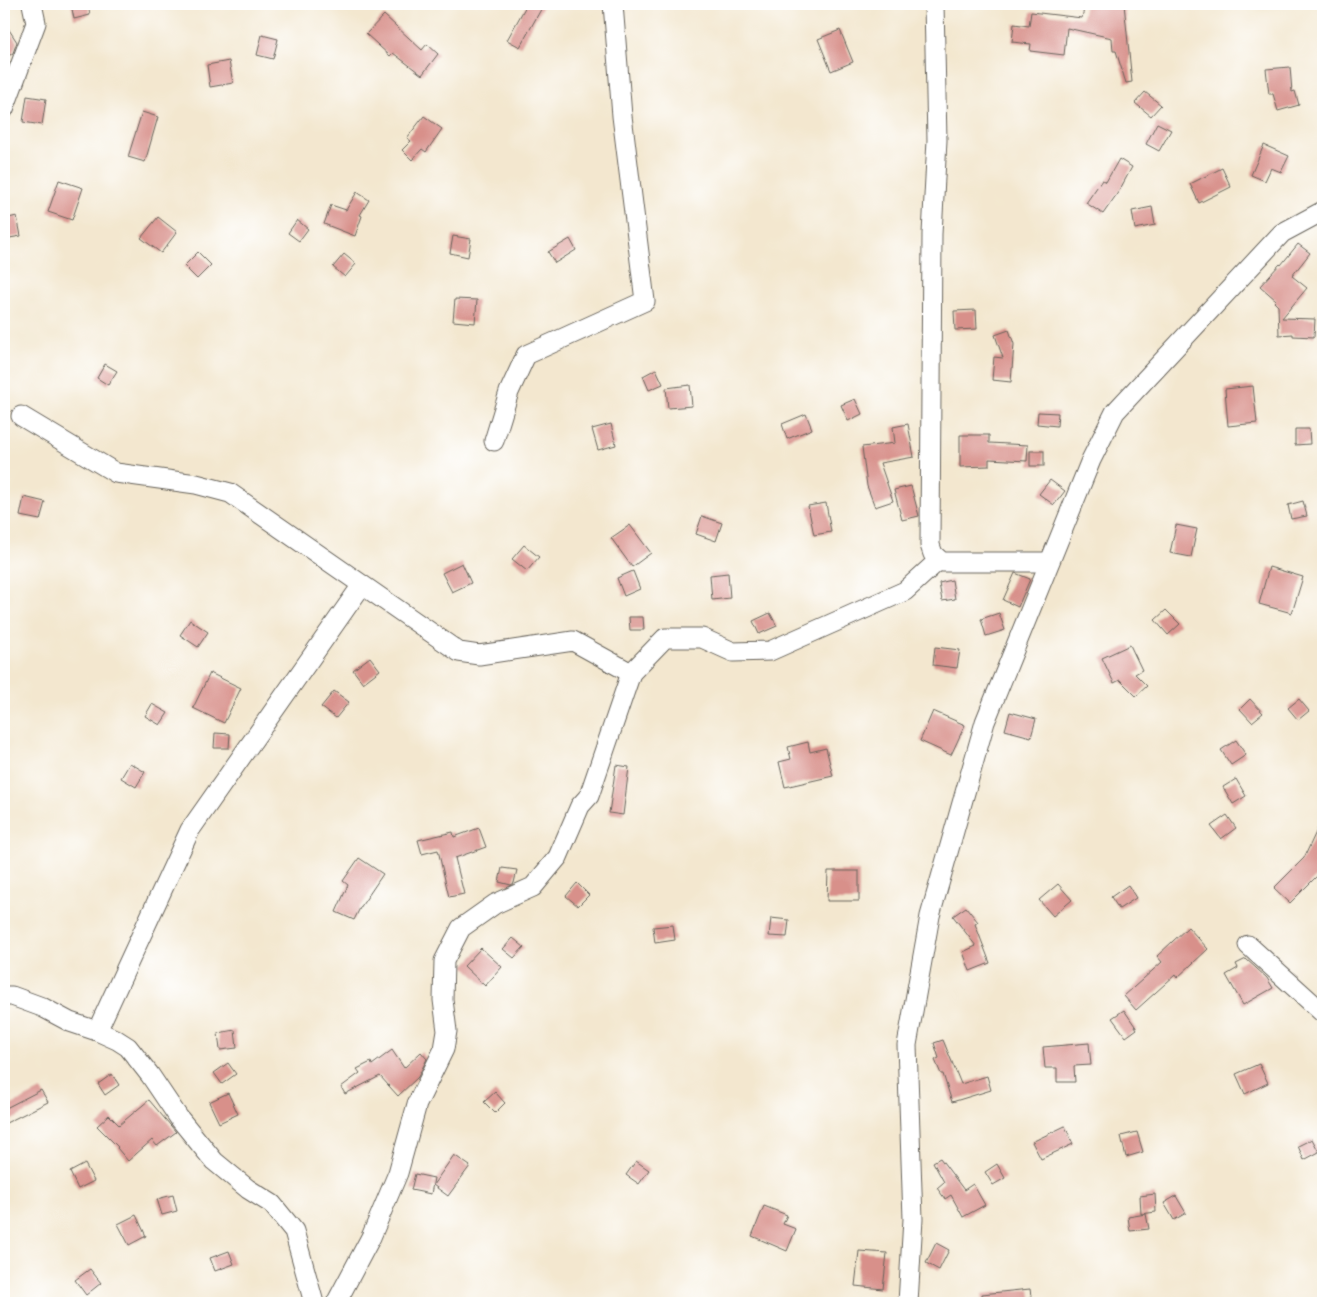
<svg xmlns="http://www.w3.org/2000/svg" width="1327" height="1307" viewBox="0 0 1327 1307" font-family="Mali,sans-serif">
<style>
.building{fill:#d8908a}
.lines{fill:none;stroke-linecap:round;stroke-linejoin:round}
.minor-casing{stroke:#67635b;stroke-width:21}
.minor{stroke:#fff;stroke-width:19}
</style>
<rect width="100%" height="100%" fill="#fff"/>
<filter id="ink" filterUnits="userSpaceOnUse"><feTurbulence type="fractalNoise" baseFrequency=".02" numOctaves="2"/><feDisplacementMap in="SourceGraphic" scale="10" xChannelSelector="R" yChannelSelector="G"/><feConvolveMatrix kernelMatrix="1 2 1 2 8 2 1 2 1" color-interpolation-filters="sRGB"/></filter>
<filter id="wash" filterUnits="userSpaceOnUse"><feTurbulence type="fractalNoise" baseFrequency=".0096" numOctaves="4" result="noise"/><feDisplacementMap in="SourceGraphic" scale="20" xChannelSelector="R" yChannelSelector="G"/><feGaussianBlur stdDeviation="1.12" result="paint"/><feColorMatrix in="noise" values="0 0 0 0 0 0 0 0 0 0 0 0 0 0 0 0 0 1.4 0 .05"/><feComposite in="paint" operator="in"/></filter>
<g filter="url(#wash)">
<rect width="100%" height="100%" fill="#f3e7cf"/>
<g id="blocks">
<!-- building -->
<g class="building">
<polygon points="71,4 88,4 90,15 74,19"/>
<polygon points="527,4 544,4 520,47 507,40"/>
<polygon points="1085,4 1124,4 1132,82 1126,83 1116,51 1113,51 1112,38 1067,28 1064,55 1030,51 1031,44 1012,42 1014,24 1029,26 1031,12 1082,18"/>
<polygon points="384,15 422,50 427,44 438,54 422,75 393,53 390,56 366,34"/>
<polygon points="4,22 17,42 13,53 4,59"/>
<polygon points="840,30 853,62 831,71 818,39"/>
<polygon points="262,35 278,39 273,59 257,55"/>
<polygon points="229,61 233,83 210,87 207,65"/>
<polygon points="1290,67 1292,92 1295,91 1299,105 1278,111 1273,94 1269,94 1266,69"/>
<polygon points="1145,92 1161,105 1151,116 1135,103"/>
<polygon points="27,96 46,99 42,125 23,122"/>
<polygon points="142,112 158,117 145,162 128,157"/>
<polygon points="424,116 442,129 426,152 422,149 412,160 402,150 411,141 407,138"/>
<polygon points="1157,123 1171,130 1159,151 1146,144"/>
<polygon points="1264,145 1289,156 1281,172 1271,168 1265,181 1251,175"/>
<polygon points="1119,159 1132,167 1119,191 1103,214 1086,203 1102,180 1106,182"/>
<polygon points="1222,168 1231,187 1199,203 1190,184"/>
<polygon points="59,180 83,188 72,220 48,212"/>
<polygon points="357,192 369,200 360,215 362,216 355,236 324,224 331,205 346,210"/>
<polygon points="1152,207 1155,225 1135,229 1132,211"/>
<polygon points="17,216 21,236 4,239 4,219"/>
<polygon points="158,217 177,232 161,253 141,238"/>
<polygon points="297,220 308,229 299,241 288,233"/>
<polygon points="453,236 471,239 468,257 450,253"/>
<polygon points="570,239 576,250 555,263 548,252"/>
<polygon points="1298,244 1310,253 1292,276 1307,288 1282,318 1315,319 1314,337 1293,336 1293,334 1279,335 1278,306 1274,302 1276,300 1260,286 1280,264 1281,265"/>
<polygon points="198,252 211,265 197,279 184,266"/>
<polygon points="344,254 356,264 345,277 333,267"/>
<polygon points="455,299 477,300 475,323 453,321"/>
<polygon points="976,310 977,329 955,330 954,311"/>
<polygon points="1009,330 1014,344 1011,382 992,380 994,357 1003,358 995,335"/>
<polygon points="105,364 117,371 108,385 97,378"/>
<polygon points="656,369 663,384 649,390 643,376"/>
<polygon points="690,385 692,406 668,408 666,388"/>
<polygon points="1253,386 1257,423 1228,426 1225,389"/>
<polygon points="855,399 862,414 848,421 841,405"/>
<polygon points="1038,412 1058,413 1057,426 1037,424"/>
<polygon points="806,414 812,429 787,439 782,424"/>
<polygon points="611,424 616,445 598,450 592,429"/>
<polygon points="908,424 914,457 880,463 893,501 875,507 867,486 862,447 895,443 893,427"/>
<polygon points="1295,429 1309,429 1310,444 1295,445"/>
<polygon points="960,435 989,435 989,443 1028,445 1027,461 989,459 989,466 960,467"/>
<rect x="1030" y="451" width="14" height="15"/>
<polygon points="1050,480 1065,491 1054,505 1039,494"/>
<polygon points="911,486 919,516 902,520 894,490"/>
<polygon points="24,497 45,502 40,520 20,516"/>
<polygon points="1303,501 1307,516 1291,519 1288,505"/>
<polygon points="826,503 831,532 814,535 808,506"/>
<polygon points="702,516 722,523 716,541 696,534"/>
<polygon points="630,525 651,553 632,567 611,538"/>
<polygon points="1176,525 1197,529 1191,557 1170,553"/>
<polygon points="524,545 539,557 527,571 512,559"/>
<polygon points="462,563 471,583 452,592 442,573"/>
<polygon points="1269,567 1303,577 1292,613 1259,604"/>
<polygon points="633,571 640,589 624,596 617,578"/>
<polygon points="728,573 730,598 712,600 710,575"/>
<polygon points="1015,573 1030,579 1018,607 1003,600"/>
<polygon points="952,580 955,599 942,601 939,583"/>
<polygon points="1166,610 1180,624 1168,635 1155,620"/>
<polygon points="770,613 777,626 759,634 753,621"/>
<polygon points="999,613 1005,630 986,636 981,619"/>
<polygon points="629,617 643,617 644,630 630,630"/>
<polygon points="190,620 208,632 198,647 180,635"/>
<polygon points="1130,645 1142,670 1135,674 1147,686 1136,696 1120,680 1114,683 1102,658"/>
<polygon points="935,647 960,650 957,668 933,665"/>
<polygon points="370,657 380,670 363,683 353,670"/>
<polygon points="210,673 241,688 224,723 193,708"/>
<polygon points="334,691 349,702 336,718 321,707"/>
<polygon points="1250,699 1263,713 1252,722 1240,709"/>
<polygon points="1299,699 1309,711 1298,720 1288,708"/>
<polygon points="152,704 168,713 160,725 145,716"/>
<polygon points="933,711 965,725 951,755 920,741"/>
<polygon points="1010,712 1036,719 1031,737 1005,730"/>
<polygon points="215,733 230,734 229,748 214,748"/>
<polygon points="1236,740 1246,755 1231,765 1221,750"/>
<polygon points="808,742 810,752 826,748 833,776 785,787 779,762 791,759 788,747"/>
<polygon points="130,763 145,772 136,787 121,778"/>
<polygon points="616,765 629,767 623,815 609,813"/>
<polygon points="1236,779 1246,796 1233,804 1223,787"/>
<polygon points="1227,815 1236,828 1221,839 1211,826"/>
<polygon points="1323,817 1323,870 1290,903 1274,888 1304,858"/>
<polygon points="479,828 486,847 455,858 464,894 449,897 438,850 422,854 418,840 453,832 454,837"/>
<polygon points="359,858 383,874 360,908 354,920 336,912 348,885 343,881"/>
<polygon points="502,868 517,870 514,883 511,885 499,882"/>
<polygon points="828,871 859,871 859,901 827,901"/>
<polygon points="577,883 589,895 578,906 566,896"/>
<polygon points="1058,884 1072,900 1053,916 1039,900"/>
<polygon points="1128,885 1136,898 1119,909 1111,897"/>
<polygon points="966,907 978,922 975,924 990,963 970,971 963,952 976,946 953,916"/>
<polygon points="771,918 789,920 787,937 769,936"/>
<polygon points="673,925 675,940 655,943 653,927"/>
<polygon points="1188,927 1208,949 1177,978 1175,975 1136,1010 1124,996 1162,962 1157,956"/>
<polygon points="513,938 524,947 514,958 503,949"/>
<polygon points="481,948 502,967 485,986 464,966"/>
<polygon points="1246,959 1267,978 1273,988 1243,1005 1226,975 1238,968 1236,964"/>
<polygon points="1124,1010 1137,1029 1126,1037 1112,1018"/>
<polygon points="235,1030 237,1048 220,1050 218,1033"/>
<polygon points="943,1040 961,1084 987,1076 991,1090 952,1102 943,1074 941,1074 935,1060 939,1058 934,1043"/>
<polygon points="1089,1043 1091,1065 1074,1066 1075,1082 1057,1082 1057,1068 1045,1068 1043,1047"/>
<polygon points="392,1050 404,1068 421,1052 427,1059 418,1077 398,1096 380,1076 345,1094 341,1087 360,1073 357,1069 371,1062 372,1065"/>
<polygon points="228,1063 236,1074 222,1084 214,1073"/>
<polygon points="1259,1064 1268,1083 1245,1094 1236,1074"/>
<polygon points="112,1074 119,1085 105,1095 98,1084"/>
<polygon points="41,1090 48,1102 4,1124 4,1109"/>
<polygon points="495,1092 505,1103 495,1113 484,1102"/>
<polygon points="228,1093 238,1114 219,1123 209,1102"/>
<polygon points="149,1100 176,1132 157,1146 152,1140 128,1161 117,1148 118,1147 97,1126 109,1115 119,1125"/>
<polygon points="1065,1126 1073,1144 1041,1159 1032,1142"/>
<polygon points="1137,1132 1143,1152 1126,1157 1121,1136"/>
<polygon points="1312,1139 1319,1152 1304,1160 1298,1146"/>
<polygon points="454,1155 470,1166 448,1196 433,1185"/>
<polygon points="940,1158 964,1190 973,1184 985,1205 963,1217 951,1195 945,1199 937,1188 944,1182 933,1162"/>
<polygon points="636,1161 649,1170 639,1184 626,1175"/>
<polygon points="85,1164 94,1181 78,1189 70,1172"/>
<polygon points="997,1164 1005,1178 993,1185 985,1172"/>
<polygon points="415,1174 434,1178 431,1194 411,1190"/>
<polygon points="1155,1194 1156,1212 1141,1214 1140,1196"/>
<polygon points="173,1195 177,1211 162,1215 157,1199"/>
<polygon points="1176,1196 1186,1213 1174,1220 1164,1203"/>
<polygon points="764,1206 787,1215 783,1224 796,1229 787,1251 752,1236"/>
<polygon points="1146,1214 1149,1229 1130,1231 1128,1217"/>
<polygon points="136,1215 146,1236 129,1245 118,1224"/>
<polygon points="936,1243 949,1250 939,1270 926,1263"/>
<polygon points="229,1251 234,1264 215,1271 210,1258"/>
<polygon points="859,1251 887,1253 883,1289 855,1286"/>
<polygon points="90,1269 101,1283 86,1295 75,1280"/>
<polygon points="1030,1289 1032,1303 983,1303 982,1294"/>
</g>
</g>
</g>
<g filter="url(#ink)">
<use href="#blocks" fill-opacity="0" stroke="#67635b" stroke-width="1"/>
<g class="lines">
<defs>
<g id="minor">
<polyline points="934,4 937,140 932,234 930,545 933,554 942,562 1049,562"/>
<polyline points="4,109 36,23 32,4"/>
<polyline points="21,416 116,473 196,484 230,493 459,652 479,655 573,641 631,673"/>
<polyline points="494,441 509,392 526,355 645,301 622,116 613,4"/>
<polyline points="1248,945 1323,1013"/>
<polyline points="4,996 12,996 42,1007 70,1022 97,1031 117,1040 128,1047 150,1075 179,1118 214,1161 248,1189 272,1204 294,1231 314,1303"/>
<polyline points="97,1031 190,830 362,585"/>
<polyline points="336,1303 371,1237 398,1173 417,1104 444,1049 447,1031 443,1000 444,961 461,928 495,904 533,887 558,857 580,806 589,796 631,673 665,638 702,638 733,652 770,651 905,591 939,560"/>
<polyline points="908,1303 913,1219 907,1045 930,916 985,722 1091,460 1115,412 1282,233 1323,211"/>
</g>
</defs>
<!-- minor casing -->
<use href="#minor" class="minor-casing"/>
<!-- minor -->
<use href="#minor" class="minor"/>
</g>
</g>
<!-- margin -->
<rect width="1327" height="1307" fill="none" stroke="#fff" stroke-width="20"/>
</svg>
